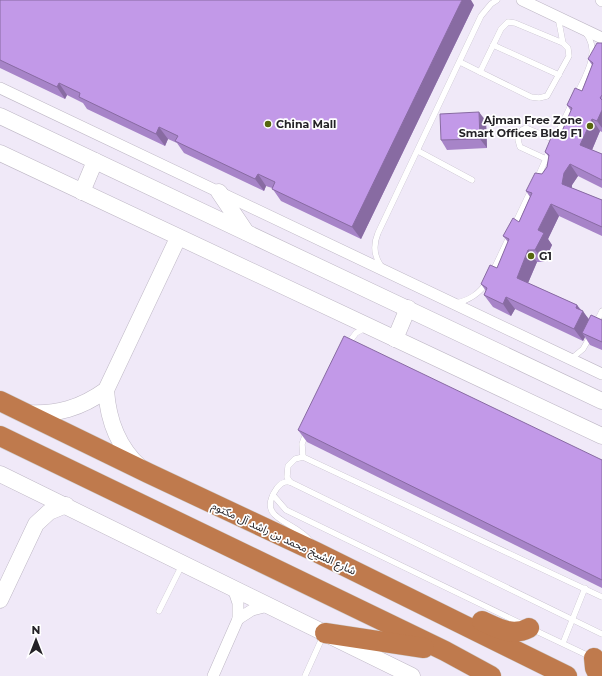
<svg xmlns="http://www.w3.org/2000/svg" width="602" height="676" viewBox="0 0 602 676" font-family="Montserrat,'Noto Sans Arabic',sans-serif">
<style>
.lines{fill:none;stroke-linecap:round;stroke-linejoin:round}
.lane-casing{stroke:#beb7c5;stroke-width:6}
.street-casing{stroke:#beb7c5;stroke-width:12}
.secondary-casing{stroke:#beb7c5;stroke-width:17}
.highway-casing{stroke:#cfcecf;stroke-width:21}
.lane{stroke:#fff;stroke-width:5.5}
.street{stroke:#fff;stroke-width:11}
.secondary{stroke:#fff;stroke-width:16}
.highway{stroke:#bf7a4d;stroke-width:20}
.wall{fill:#a784c8}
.shaded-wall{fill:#886ba2}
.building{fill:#c299e8;stroke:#886ba2}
.poi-dot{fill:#56660f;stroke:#fff;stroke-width:1.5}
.labels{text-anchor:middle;stroke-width:3.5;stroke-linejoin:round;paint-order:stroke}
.poi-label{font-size:11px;font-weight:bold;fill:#242227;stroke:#fff;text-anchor:start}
.street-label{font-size:11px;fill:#242227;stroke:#fff}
</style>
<rect width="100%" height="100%" fill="#f0e9f8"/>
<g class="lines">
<defs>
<g id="lane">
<polyline points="558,17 563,43 568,48 569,56 547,96 539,98 531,97 480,72 501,29 508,22 515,23 563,43"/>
<polyline points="493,45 559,75"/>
<polyline points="460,62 480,72"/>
<path d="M576,96C585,76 602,52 585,32"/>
<polyline points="554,141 572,103"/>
<polyline points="418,151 472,180"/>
<polyline points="546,159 520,147 518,140 522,130 526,128 555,140"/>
<polyline points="536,181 550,150"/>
<polyline points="513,228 531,190"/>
<path d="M381,266C374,256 373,245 378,233L481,16L491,4L497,0"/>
<polyline points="492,273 510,235"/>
<path d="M456,303C470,300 479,294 487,282"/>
<polyline points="595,325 602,311"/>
<polyline points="347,345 356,333 365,328"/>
<polyline points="571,359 583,349 591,335"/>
<polyline points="303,457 302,444 306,433"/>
<polyline points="290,482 287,477 288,466 295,459 303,457 602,597"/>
<polyline points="273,495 286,510 522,624"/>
<path d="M311,542C296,520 254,521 277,488C280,484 285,481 290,482L602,634"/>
<polyline points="159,611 182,565"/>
<polyline points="532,629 591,657"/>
<polyline points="563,643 585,588"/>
<polyline points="305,676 323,636"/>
</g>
<g id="street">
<polyline points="522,0 602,38"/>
<polyline points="601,0 602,1"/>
<polyline points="0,88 602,374"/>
<polyline points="238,619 252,610 268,606"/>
<polyline points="213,676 238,619 238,603 233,588"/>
</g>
<g id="secondary">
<polyline points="0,116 602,401"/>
<polyline points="0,153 602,436"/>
<polyline points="82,192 95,161"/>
<polyline points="219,192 246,232"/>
<polyline points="395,339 408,308"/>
<path d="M106,390C108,419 118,447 140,467"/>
<path d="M26,413C57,415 81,408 106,390L178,238"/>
<polyline points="0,474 412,676"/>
<polyline points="0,600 36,524 49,512 66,505"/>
</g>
<g id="highway">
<polyline points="0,401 148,473 316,552 567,676"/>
<polyline points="0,436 445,651 491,676"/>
<path d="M482,621C498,628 512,637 529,628"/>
<polyline points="325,633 424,648"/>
<polyline points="594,658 595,668 599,676"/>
</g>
</defs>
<!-- lane casing -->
<use href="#lane" class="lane-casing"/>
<!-- street casing -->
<use href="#street" class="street-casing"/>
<!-- secondary casing -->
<use href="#secondary" class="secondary-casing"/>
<!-- highway casing -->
<use href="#highway" class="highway-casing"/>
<!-- lane -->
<use href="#lane" class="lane"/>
<!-- street -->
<use href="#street" class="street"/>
<!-- secondary -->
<use href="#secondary" class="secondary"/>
<!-- highway -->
<use href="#highway" class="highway"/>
</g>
<!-- wall -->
<g class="wall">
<polygon points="0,0 474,5 361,239 281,201 272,188 266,186 264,191 184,153 177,143 168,139 165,146 87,109 83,103 67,95 65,99 0,68"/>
<polygon points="602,43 602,132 600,131 592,150 602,154 602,188 578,176 572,185 572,188 602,200 602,236 559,216 548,239 552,245 544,262 537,262 528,283 577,305 589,319 602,320 602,350 590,345 585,337 583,341 515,309 511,316 493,307 484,295 486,291 481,284 497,268 508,242 503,236 519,222 530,197 526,191 542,174 547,167 549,157 545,152 560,136 571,111 567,105 582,91 592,65 588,59"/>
<polygon points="486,121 487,148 447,150 441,140"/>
<polygon points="298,430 602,460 602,588 307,442"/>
</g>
<!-- shaded-wall -->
<g class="shaded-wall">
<polygon points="462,0 471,0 474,5 361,239 352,227"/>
<polygon points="59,83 67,95 65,99 57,87"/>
<polygon points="602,110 602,128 597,121"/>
<polygon points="479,112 486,121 487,148 480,139"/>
<polygon points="592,119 600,131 589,157 580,145"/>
<polygon points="159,127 168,139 165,146 156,134"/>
<polygon points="570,164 578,176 572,185 571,196 562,184 564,173"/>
<polygon points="258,174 266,186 264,191 255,179"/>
<polygon points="551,204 559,216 548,239 552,245 544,262 535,250 538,230"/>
<polygon points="528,250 537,262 525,290 517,278"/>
<polygon points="506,297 515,309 511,316 503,304"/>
<polygon points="577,305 582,313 583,311 591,323 582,333 585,337 583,341 574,329 576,308"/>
</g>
<!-- building -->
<g class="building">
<polygon points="0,0 462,0 352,227 272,189 275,182 258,174 255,179 175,141 178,136 159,127 156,134 79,97 80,93 59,83 57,87 0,60"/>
<polygon points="597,43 602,43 602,95 600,98 602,100 602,110 597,121 592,119 580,145 602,154 602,180 570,164 564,173 562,184 602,200 602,227 551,204 538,230 544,233 535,250 528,250 517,278 577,305 576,308 583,311 574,329 506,297 503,304 484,295 487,288 481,284 490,265 497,268 509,239 503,236 513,218 519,222 532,193 526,191 535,173 542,174 547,167 549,155 545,152 553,133 560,136 572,108 567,105 575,88 582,91 593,63 588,59"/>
<polygon points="479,112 480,139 441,140 440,114"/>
<polygon points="591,315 602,320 602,342 582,333"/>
<polygon points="344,336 602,460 602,580 298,430"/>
</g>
<!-- markers -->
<g class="poi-dot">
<circle cx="268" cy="124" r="4"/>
<circle cx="590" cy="126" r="4"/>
<circle cx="531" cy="256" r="4"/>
</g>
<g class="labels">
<!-- poi labels -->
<g class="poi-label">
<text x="582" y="124" text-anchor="end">Ajman Free Zone<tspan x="582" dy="13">Smart Offices Bldg F1</tspan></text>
<text x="276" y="128">China Mall</text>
<text x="539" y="260">G1</text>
</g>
<!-- street labels -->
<g class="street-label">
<text transform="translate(284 538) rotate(25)" y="4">شارع الشيخ محمد بن راشد آل مكتوم</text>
</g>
</g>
<!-- north arrow -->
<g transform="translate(36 640)" stroke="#ffffff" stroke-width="3" paint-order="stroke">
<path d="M0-3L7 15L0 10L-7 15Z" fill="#242227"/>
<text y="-6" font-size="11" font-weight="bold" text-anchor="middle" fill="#242227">N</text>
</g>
</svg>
